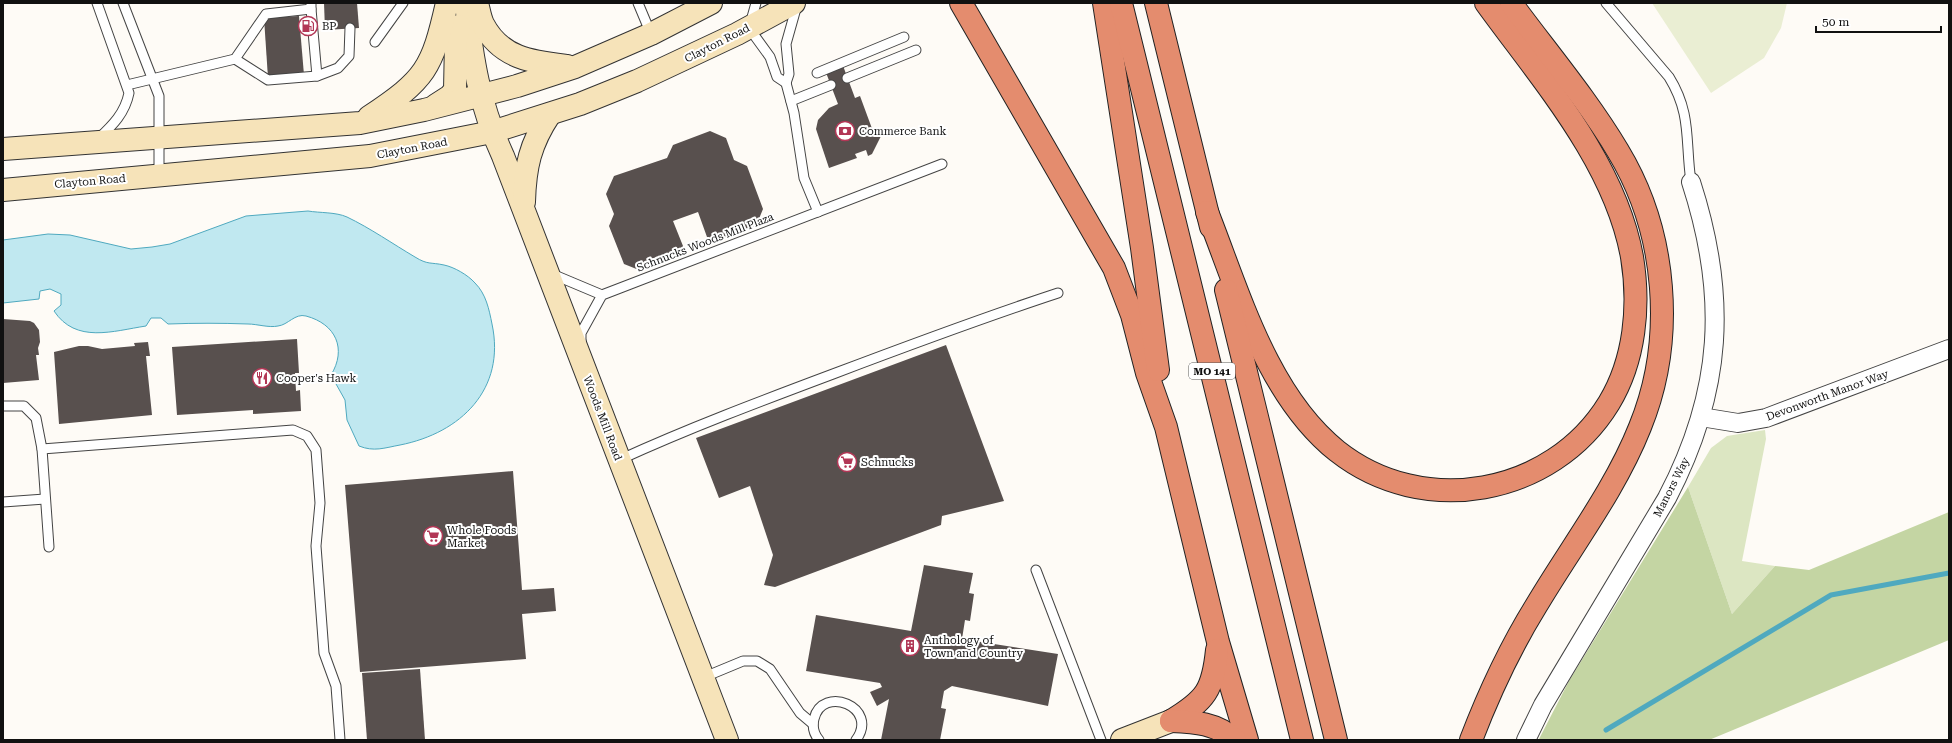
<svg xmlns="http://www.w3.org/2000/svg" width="1952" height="743" viewBox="0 0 1952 743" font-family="'Roboto Serif',serif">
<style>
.green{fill:#dce6c2}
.forest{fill:#c4d5a3}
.pitch{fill:#eaeed3}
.water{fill:#c0e8f0;stroke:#4fa9bf}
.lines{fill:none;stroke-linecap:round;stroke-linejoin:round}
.stream{stroke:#4fa9bf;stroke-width:5}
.building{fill:#58504e}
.lane-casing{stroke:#444;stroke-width:11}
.street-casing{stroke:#444;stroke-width:20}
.secondary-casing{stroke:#333;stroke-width:24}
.highway-casing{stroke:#222;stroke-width:24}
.lane{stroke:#fff;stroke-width:9}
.street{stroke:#fff;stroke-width:18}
.secondary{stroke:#f6e3b9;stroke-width:22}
.highway{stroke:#e48c6e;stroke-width:22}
.labels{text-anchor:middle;stroke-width:4;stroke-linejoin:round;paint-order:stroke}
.shield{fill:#fff;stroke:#585858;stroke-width:1}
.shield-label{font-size:10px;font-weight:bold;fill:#111}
.poi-label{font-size:11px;fill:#111;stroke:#fff;text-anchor:start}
.street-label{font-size:11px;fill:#111;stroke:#fff}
</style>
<rect width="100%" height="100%" fill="#fefbf6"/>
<!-- green -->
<polygon class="green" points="1765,430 1766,439 1742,561 1775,566 1732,614 1688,487 1711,448 1727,436"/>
<!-- forest -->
<polygon class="forest" points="1688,487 1732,614 1775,566 1809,570 1949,512 1949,640 1709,740 1539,739 1569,681"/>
<!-- pitch -->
<polygon class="pitch" points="1652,3 1787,3 1781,28 1764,58 1711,93"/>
<!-- water -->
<path class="water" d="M308,211C320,213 336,212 347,217C370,228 393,244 415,257C428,265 430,262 444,265C454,267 468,275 475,283C486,294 489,309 492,324C506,389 461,433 400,445C384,448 374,452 359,446L347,420L345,400L331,375C347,349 336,324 306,316C295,313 288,325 278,326C269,328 257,324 248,324C221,323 195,323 168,324L161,318H151L146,326C113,331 76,344 54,311L61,305V294L50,289L40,291L39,299L3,303V240L48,234L70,235L131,249L152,247L170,244L246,216Z"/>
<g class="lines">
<!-- stream -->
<polyline class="stream" points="1606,730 1831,595 1949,573"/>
</g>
<!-- building -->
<g class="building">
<polygon points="324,3 357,3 359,28 325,30"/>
<polygon points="299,16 304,75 268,78 264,18"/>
<polygon points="842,63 855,98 860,96 874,134 881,136 872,154 868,156 866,150 855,154 857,158 829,168 816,129 818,120 829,108 838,104 825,70"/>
<polygon points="710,131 726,138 734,160 747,166 763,209 756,226 717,241 707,237 698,212 673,221 683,246 680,255 639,270 624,264 609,226 614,214 606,194 614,176 667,158 673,145"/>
<polygon points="3,319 30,321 34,323 39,330 40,342 38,348 39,355 36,355 39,380 3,383"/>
<polygon points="297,339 299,373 295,373 296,391 300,390 301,411 253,414 253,410 177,415 172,347"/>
<polygon points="148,342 150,356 146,356 152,415 59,424 54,352 79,346 88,346 102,349 135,346 134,343"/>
<polygon points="946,345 1004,501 942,516 941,525 775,587 764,585 773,555 750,486 719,498 696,438"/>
<polygon points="513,471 522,590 554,588 556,611 522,614 526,659 360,672 345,485"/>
<polygon points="924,565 973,573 969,593 974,594 970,621 965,620 962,639 1058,654 1048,706 952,686 944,691 941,708 946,709 940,740 881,740 889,699 877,706 870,692 882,687 880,683 806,671 816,615 911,631"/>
<polygon points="420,669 425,740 367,740 362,673"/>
</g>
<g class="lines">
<defs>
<g id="lane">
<path d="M97,3L129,93C125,113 113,125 98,139"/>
<polyline points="123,3 159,96 159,175"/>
<polyline points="638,3 651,34"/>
<polyline points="756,3 749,28 770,57 777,77 786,83"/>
<path d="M1606,3L1669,77C1692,114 1685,141 1691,182"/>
<polyline points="311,9 317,76"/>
<polyline points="375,42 403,3"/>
<polyline points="235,59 268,80 317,76 338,68 349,56 350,28"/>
<polyline points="817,73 904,37"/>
<polyline points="847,78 916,50"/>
<polyline points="786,83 794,113 804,178 818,212"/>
<polyline points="786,83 789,74 786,44 797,5"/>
<polyline points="127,85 235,59 266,14 311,9 311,3"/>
<polyline points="791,101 831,85"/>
<polyline points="552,274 602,295"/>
<polyline points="581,342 581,333 602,295 942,164"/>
<polyline points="3,406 24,406 36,418 42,449 293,430 307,436 316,450 320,503 316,546 324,653 336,686 340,740"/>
<polyline points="42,449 49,547"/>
<path d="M619,460C689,428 761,401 833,374C907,346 982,318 1058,293"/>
<polyline points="3,502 45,499"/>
<polyline points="1036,570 1101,740"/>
<polyline points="702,678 743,661 757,661 770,669 800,713 813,724"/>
<path d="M819,740C814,734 812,727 814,719C822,684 880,707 856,740"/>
</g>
<g id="street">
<polyline points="1701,417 1738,423 1766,418 1949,349"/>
<path d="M1526,740L1543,705L1667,498C1723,391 1728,296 1691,182"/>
</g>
<g id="secondary">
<path d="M466,3C472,59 479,104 503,156L727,740"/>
<path d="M477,3C479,10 480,18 483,24C501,59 533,62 567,66"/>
<polyline points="436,105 450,96 455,90 456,41 459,26"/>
<path d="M369,117C426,79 432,69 447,3"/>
<polyline points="3,149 360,123 424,110 517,86 575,67 651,34 711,3"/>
<polyline points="3,190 370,156 492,132 580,104 637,81 737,34 794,3"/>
<path d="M524,202C525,167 530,144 550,114"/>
<polyline points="1122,740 1171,721"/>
</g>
<g id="highway">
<polyline points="961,3 1114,268 1132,315 1147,373 1166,427 1218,642 1247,740"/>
<polyline points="1104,3 1142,248 1158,370"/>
<polyline points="1121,3 1302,740"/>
<polyline points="1156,3 1211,227"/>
<path d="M1207,212C1239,293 1267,395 1337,451C1423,519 1552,496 1609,403C1635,360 1640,306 1632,257C1615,162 1541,79 1486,3"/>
<polyline points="1226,290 1336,740"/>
<path d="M1171,721C1206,700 1213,690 1217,650"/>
<path d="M1171,721C1196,722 1216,723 1235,740"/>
<path d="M1471,740C1489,693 1510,648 1536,606C1571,547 1615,490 1640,427C1676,339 1667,232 1618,151C1587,99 1547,52 1511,3"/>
</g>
</defs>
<!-- lane casing -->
<use href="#lane" class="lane-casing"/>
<!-- street casing -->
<use href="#street" class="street-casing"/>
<!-- secondary casing -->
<use href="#secondary" class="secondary-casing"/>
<!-- highway casing -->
<use href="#highway" class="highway-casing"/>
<!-- lane -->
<use href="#lane" class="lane"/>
<!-- street -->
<use href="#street" class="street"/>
<!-- secondary -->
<use href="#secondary" class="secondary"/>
<!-- highway -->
<use href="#highway" class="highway"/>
</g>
<!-- icons -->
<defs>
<symbol id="fuel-ring" viewBox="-11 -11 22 22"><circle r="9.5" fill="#fff" stroke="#b23756" stroke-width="1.5"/><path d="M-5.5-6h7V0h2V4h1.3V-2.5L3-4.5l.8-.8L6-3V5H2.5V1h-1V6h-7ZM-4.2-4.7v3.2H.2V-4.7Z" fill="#b23756"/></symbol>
<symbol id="bank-ring" viewBox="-11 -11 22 22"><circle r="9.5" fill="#fff" stroke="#b23756" stroke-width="1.5"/><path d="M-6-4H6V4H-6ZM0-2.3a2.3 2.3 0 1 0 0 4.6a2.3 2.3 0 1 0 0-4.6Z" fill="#b23756"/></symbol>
<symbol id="restaurant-ring" viewBox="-11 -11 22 22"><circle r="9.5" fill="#fff" stroke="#b23756" stroke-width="1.5"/><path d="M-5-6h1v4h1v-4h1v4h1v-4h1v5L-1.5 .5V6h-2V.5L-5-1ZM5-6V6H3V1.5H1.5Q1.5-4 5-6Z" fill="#b23756"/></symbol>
<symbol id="supermarket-ring" viewBox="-11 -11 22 22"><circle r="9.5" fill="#fff" stroke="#b23756" stroke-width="1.5"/><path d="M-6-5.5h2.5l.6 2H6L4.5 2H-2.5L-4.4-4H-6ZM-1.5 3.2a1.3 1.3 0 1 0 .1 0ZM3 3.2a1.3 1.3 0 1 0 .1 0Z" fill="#b23756"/></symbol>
<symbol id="building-ring" viewBox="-11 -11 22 22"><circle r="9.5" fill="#fff" stroke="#b23756" stroke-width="1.5"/><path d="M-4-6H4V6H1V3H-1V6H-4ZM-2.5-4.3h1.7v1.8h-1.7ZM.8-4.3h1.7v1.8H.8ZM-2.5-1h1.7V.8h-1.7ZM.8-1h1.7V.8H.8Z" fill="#b23756"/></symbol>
</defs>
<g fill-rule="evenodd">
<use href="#fuel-ring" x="297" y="15" width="22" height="22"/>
<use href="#bank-ring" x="834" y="120" width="22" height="22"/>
<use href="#restaurant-ring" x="251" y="367" width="22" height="22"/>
<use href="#supermarket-ring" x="836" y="451" width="22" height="22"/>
<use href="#supermarket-ring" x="422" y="525" width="22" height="22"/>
<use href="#building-ring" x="899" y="635" width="22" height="22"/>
</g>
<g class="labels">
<!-- shield labels -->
<rect class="shield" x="1189" y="363" width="46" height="16" rx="3"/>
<g class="shield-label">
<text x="1212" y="375">MO 141</text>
</g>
<!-- poi labels -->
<g class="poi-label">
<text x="322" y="30">BP</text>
<text x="859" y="135">Commerce Bank</text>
<text x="276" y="382">Cooper's Hawk</text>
<text x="861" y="466">Schnucks</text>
<text x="447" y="534">Whole Foods<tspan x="447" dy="13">Market</tspan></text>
<text x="924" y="644">Anthology of<tspan x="924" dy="13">Town and Country</tspan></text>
</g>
<!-- street labels -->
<g class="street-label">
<text transform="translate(717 43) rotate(-27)" y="4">Clayton Road</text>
<text transform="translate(412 148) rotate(-11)" y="4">Clayton Road</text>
<text transform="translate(90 181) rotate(-5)" y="4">Clayton Road</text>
<text transform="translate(705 242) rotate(-21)" y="4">Schnucks Woods Mill Plaza</text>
<text transform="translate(1827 395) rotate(-20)" y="4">Devonworth Manor Way</text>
<text transform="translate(603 418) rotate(69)" y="4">Woods Mill Road</text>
<text transform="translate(1671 487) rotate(-63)" y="4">Manors Way</text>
</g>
</g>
<!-- border -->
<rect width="1952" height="743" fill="none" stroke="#111111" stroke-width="8"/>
<!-- scale -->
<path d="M1816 26v6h125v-6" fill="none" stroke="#111111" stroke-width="2"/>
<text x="1822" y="26" font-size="12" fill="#111111" stroke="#ffffff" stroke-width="3" paint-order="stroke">50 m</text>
</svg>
